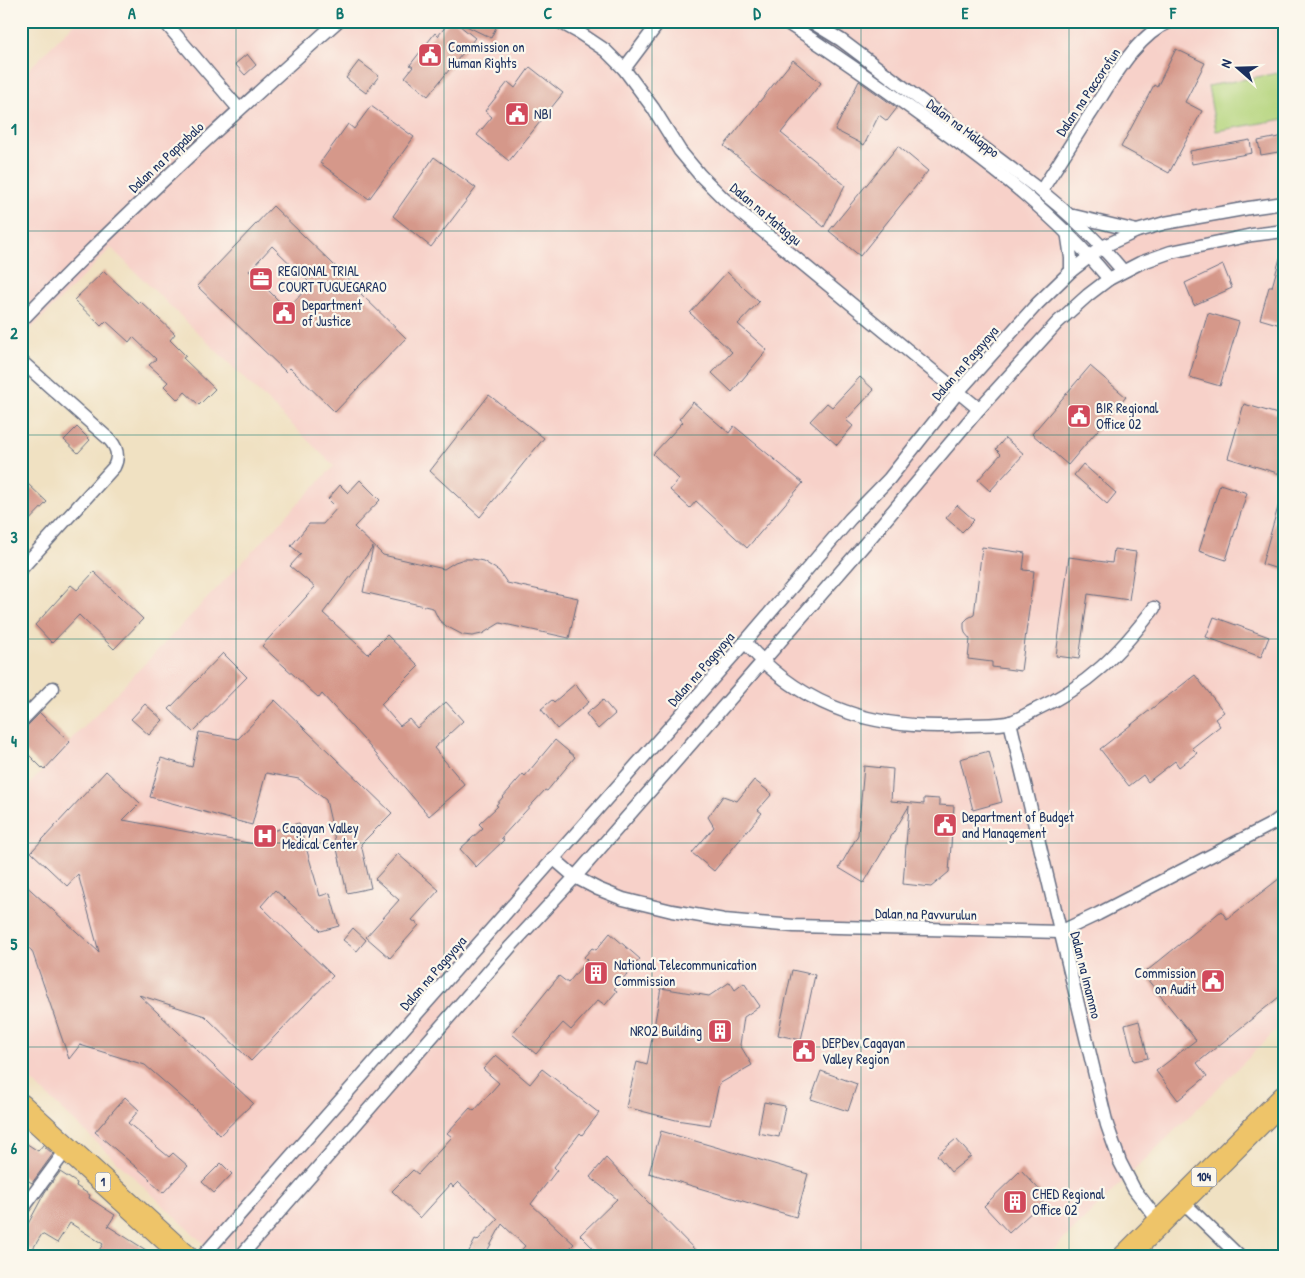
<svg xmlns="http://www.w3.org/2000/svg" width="1305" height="1278" viewBox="0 0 1305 1278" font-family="'Patrick Hand',sans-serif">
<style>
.built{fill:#f7d1c9}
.green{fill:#b4d47c;stroke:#68826d}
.building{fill:#d5988a;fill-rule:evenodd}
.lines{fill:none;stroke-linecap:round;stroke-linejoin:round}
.street-casing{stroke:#666d81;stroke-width:15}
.highway-casing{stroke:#666d81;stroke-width:26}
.street{stroke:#fff;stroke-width:12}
.highway{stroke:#eec469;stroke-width:24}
.grid{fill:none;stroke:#0f766e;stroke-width:1;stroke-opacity:0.55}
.labels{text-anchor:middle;stroke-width:4.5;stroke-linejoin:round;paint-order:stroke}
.shield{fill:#fbf7ec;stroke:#5e6b89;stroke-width:1}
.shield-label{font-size:12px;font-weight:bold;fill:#1b2f5e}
.poi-label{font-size:14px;fill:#1b2f5e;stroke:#fbf7ec;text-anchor:start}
.street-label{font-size:14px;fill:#1b2f5e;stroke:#fbf7ec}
.neatline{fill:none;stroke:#0f766e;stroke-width:2}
.grid-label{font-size:16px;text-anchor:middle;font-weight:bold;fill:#0f766e}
</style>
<rect width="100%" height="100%" fill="#fbf7ec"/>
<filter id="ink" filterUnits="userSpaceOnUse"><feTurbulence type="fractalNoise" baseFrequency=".02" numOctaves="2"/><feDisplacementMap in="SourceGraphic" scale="10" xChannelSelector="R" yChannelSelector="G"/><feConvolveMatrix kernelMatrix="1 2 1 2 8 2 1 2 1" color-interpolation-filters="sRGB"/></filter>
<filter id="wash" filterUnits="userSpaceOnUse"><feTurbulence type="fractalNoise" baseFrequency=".0096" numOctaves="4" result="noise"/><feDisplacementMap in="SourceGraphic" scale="20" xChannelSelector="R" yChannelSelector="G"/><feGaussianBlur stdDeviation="1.12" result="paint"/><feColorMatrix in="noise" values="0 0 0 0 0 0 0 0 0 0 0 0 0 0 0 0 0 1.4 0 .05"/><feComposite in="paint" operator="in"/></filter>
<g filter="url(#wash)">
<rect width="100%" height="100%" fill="#f0e1c2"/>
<!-- built -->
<polygon class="built" points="77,21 1284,21 1284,1023 1046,1257 218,1257 21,1071 21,793 334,466 111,248 21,339 21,77"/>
<!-- green -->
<polygon class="green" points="1278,73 1284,105 1284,119 1216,131 1208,86"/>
<g id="blocks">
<!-- building -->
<g class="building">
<polygon points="450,21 454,21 475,38 428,96 405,77 413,67 410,65 435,33 438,36"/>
<polygon points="456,21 499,21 491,38"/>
<polygon points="1176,49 1205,63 1185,102 1202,111 1169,173 1121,147 1154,85 1157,87"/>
<polygon points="247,54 256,65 245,75 235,64"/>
<polygon points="793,60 821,83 781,133 845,185 824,227 724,146"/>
<polygon points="359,61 379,76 366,93 346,78"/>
<polygon points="530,67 563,93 509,161 477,135 492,117 485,111 508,82 515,88"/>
<polygon points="859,81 897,108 887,121 879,115 864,145 835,130"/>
<polygon points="371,106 414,137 369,199 320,163 348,124 354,129"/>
<polygon points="1284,136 1284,151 1261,155 1258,141"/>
<polygon points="1250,140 1252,153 1192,164 1190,151"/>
<polygon points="898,146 928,171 860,256 829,231"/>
<polygon points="434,157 476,188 431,247 393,216"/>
<path d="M273,206L362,292L361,294L406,338L335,412L290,368L286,372L197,286ZM272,246L311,284L287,309L249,271Z"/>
<polygon points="1280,258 1284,259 1284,326 1260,319 1269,287 1272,287"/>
<polygon points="1223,265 1232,288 1194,305 1185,283"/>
<polygon points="104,271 138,303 140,301 175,334 170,340 186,356 183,358 215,389 199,405 185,392 178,400 164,386 168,382 149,365 156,359 133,337 129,342 106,321 101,326 74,300"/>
<polygon points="727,272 759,302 738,324 767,350 732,392 712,373 732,352 690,313"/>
<polygon points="1208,313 1239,322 1220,386 1189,377"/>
<polygon points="1090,366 1126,397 1068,465 1032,434"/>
<polygon points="860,377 874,390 846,420 853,426 837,445 810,421 827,403 832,407"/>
<polygon points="489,395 544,438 480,517 430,471"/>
<polygon points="693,402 729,433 734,426 803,483 747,548 696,501 690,508 670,490 679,479 653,454 683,422 679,419"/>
<polygon points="1244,404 1284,416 1284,475 1228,458"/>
<polygon points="77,427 90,440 78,453 64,440"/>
<polygon points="1005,438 1024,454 990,491 978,480 1001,454 996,449"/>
<polygon points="1083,464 1116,493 1107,504 1074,475"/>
<polygon points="360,480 380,500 354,527 383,555 444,569 455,562 464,559 473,559 483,561 499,571 507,583 578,598 569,638 500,623 482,634 472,636 463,635 446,626 439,620 433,608 363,592 373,547 323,613 368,654 387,635 419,666 381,704 400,726 409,719 417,728 446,702 463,721 434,748 465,785 429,816 364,740 322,694 319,698 262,646 315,587 290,566 301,554 291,546 309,524 323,524 337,508 328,499 340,485 348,493"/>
<polygon points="28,484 47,502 21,529 21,491"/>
<polygon points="1220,484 1247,493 1226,560 1199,551"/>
<polygon points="1280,500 1284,501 1284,571 1262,564"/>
<polygon points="957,505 974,520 962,532 946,518"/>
<polygon points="982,547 1025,553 1023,570 1034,571 1021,671 992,667 992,662 968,659 970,639 965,633 964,628 964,622 968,618 974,615"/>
<polygon points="1114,549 1136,552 1129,600 1088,594 1079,659 1056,656 1069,557 1112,563"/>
<polygon points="94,572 143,619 114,649 79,615 52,643 35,625 71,585 77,590"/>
<polygon points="1214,617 1269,637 1261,657 1206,637"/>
<polygon points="223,653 247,677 193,732 169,709"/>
<polygon points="1195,675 1224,712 1215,719 1220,726 1192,748 1197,753 1179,767 1175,761 1148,782 1143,775 1129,786 1100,749"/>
<polygon points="575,684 589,702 557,729 541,709 552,700 554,702"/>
<polygon points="275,700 392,813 361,844 371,888 347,893 326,800 299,779 266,773 252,825 150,797 161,758 192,767 199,732 238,739"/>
<polygon points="603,700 615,714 598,729 586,714"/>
<polygon points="145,704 163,720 149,735 131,719"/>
<polygon points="40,713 70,742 44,770 21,747 21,732"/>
<polygon points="555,740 575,757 547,791 545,790 501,838 504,840 476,867 460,849 483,828 479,824 498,806 496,805 523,774 525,776"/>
<polygon points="989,751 1002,802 973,810 960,759"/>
<polygon points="864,766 893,769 891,801 924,804 924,798 939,799 939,805 954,806 949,872 931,887 903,884 909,806 864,883 839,868 858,835"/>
<polygon points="106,771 140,803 123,820 254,844 256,836 299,823 320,896 330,893 339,926 321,931 275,890 261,906 333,976 251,1061 205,1016 139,995 253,1103 220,1135 193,1107 145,1065 80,1045 69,1059 32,951 21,941 21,881 99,952 78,874 67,886 31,852"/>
<polygon points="754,780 772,794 758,810 762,813 714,871 692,853 714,827 708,817 723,796 737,801"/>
<polygon points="398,854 439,890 412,920 419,925 390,958 366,937 399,900 375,879"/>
<polygon points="1284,875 1284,993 1197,1063 1207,1076 1178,1100 1156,1071 1196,1040 1143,974 1221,911 1227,919"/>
<polygon points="353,928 366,940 357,951 343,940"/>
<polygon points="610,933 640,959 614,989 617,991 605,1005 598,1000 571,1030 563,1023 536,1054 512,1034 559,976 568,983 587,960 584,957 592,948 596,950"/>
<polygon points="792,970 815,975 801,1040 778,1035"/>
<polygon points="730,982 735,990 744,983 760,1006 744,1017 740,1045 752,1065 719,1084 710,1125 676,1120 626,1107 637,1062 647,1065 661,988 709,996"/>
<polygon points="1139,1021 1148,1058 1134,1061 1125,1025"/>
<polygon points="496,1055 530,1084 542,1069 599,1113 582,1135 580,1133 554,1167 557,1170 531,1204 574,1244 561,1257 515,1257 525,1246 502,1224 484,1257 466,1257 475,1240 477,1241 498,1219 458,1182 453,1187 451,1184 420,1218 392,1191 413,1170 418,1174 452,1137 447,1133 470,1108 474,1111 499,1083 483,1069"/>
<polygon points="821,1071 857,1084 848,1111 811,1099"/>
<polygon points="125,1097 139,1110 128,1123 169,1157 173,1153 188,1166 163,1193 149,1180 150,1179 95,1132"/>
<polygon points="764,1102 785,1106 779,1137 758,1133"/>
<polygon points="661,1131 808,1174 796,1217 649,1173"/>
<polygon points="956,1139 971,1156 951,1172 937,1155"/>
<polygon points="21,1140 38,1151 43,1145 53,1154 32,1183 21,1176"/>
<polygon points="606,1158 642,1196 702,1257 602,1257 580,1235 617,1199 590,1177"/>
<polygon points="221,1163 232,1174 214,1193 202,1182"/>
<polygon points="1021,1170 1047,1198 1009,1233 984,1206"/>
<polygon points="60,1172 77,1183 76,1186 90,1195 89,1198 115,1215 108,1226 157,1257 95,1257 103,1244 70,1223 57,1243 42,1234 32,1250 21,1244 21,1237 45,1192"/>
</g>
</g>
</g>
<g filter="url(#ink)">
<use href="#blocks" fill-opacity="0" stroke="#666d81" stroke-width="1"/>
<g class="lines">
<defs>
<g id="street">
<polyline points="164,21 239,109"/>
<polyline points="558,21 578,32 605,50 624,69 653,108 680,151 700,175 724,199 979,409"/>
<path d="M784,21C834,53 882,87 930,122C997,170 1057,216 1109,279"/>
<path d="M810,21L841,40L1041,191C1071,215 1098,241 1123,271"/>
<polyline points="624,69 660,21"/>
<path d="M1041,191C1057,166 1073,141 1089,116C1110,85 1134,36 1171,21"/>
<polyline points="1074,216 1137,231"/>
<polyline points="1067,231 1071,258 1071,271"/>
<path d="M21,321C122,216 229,118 338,21"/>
<path d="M21,361L110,440C118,449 119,457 114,467L21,569"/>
<path d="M745,642C803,710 879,731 966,725C980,724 998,726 1011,722C1019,719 1027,714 1035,710C1088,686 1119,654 1154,608"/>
<polyline points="21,721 53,688"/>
<polyline points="1010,722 1107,1125 1120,1162 1134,1189 1160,1223"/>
<polyline points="553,858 575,877 598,889 623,899 672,911 724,920 794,926 1060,932 1098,914 1272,824 1284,815"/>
<polyline points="1181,1200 1240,1257"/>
<polyline points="21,1211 67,1149"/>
<polyline points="202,1257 745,642 850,519 889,479 958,392 1037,304 1071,271 1102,247 1137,231 1165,223 1249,208 1284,203"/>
<polyline points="240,1257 511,946 575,877 871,537 979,409 1057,323 1088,295 1109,279 1140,263 1171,252 1252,235 1284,231"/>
<polyline points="1282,1257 1284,1255"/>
</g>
<g id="highway">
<polyline points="21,1106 186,1257"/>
<polyline points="1125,1257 1284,1098"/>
</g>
</defs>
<!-- street casing -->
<use href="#street" class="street-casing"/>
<!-- highway casing -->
<use href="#highway" class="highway-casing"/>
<!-- street -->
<use href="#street" class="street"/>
<!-- highway -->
<use href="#highway" class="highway"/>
</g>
</g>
<!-- grid -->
<path class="grid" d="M236,21V1257M444,21V1257M652,21V1257M861,21V1257M1069,21V1257M21,231H1284M21,435H1284M21,639H1284M21,843H1284M21,1047H1284"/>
<!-- icons -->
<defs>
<symbol id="civic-square" viewBox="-11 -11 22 22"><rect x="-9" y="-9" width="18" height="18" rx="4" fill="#d1495b" stroke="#fbf7ec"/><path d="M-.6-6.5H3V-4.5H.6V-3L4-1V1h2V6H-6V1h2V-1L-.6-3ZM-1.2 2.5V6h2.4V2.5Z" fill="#fff"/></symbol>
<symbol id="office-square" viewBox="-11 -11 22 22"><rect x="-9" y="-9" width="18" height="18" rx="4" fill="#d1495b" stroke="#fbf7ec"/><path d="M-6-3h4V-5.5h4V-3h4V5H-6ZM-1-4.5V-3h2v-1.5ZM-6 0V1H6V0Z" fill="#fff"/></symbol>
<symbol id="hospital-square" viewBox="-11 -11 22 22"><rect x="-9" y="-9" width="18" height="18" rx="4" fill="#d1495b" stroke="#fbf7ec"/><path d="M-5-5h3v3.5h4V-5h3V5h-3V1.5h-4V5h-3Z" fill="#fff"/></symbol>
<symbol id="building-square" viewBox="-11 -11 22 22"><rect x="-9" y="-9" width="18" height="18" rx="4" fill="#d1495b" stroke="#fbf7ec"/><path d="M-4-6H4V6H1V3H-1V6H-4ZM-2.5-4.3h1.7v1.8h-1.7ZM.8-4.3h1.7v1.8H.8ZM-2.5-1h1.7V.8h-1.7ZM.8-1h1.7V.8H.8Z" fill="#fff"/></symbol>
</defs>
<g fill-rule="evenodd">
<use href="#civic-square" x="416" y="41" width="28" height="28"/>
<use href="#civic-square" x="503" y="100" width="28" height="28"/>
<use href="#office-square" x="247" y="265" width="28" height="28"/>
<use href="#civic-square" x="270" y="299" width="28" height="28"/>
<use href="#civic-square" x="1065" y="402" width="28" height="28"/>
<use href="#civic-square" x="931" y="811" width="28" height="28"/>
<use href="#hospital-square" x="251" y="822" width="28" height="28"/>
<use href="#building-square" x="582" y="959" width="28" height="28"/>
<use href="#civic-square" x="1199" y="967" width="28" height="28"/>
<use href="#building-square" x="706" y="1017" width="28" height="28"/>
<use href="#civic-square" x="790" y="1037" width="28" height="28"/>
<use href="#building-square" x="1001" y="1188" width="28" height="28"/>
</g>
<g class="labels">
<!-- shield labels -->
<g class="shield">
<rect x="1191.5" y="1167.5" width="25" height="19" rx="4"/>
<rect x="95.5" y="1172.5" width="15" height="19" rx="4"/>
</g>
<g class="shield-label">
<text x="1204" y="1181">104</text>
<text x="103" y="1186">1</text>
</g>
<!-- poi labels -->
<g class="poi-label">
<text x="448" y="52">Commission on<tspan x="448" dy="16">Human Rights</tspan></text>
<text x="534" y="119">NBI</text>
<text x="278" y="276">REGIONAL TRIAL<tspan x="278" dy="16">COURT TUGUEGARAO</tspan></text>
<text x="302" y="310">Department<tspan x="302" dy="16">of Justice</tspan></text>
<text x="1096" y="413">BIR Regional<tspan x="1096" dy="16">Office 02</tspan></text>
<text x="962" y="822">Department of Budget<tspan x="962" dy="16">and Management</tspan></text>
<text x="282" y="833">Cagayan Valley<tspan x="282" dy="16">Medical Center</tspan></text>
<text x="614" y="970">National Telecommunication<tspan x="614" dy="16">Commission</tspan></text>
<text x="1196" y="978" text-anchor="end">Commission<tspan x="1196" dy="16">on Audit</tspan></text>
<text x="702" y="1036" text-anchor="end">NRO2 Building</text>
<text x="822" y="1048">DEPDev Cagayan<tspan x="822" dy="16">Valley Region</tspan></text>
<text x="1032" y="1199">CHED Regional<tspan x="1032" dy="16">Office 02</tspan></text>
</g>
<!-- street labels -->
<g class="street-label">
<text transform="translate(1088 92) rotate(-56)" y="5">Dalan na Paccorofun</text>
<text transform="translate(963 128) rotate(37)" y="5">Dalan na Malappo</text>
<text transform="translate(166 157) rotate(-43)" y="5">Dalan na Pappabalo</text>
<text transform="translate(766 214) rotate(40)" y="5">Dalan na Mataggu</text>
<text transform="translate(965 363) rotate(-49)" y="5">Dalan na Pagayaya</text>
<text transform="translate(701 669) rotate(-49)" y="5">Dalan na Pagayaya</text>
<text transform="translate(926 914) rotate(1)" y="5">Dalan na Pavvurulun</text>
<text transform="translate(433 973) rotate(-49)" y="5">Dalan na Pagayaya</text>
<text transform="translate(1086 975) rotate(76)" y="5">Dalan na Imammo</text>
</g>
</g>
<!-- margin -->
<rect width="1305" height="1278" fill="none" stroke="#fbf7ec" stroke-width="55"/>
<!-- north arrow -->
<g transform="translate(1238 68) rotate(290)" stroke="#fbf7ec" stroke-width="4" paint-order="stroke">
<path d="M0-4L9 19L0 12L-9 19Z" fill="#1b2f5e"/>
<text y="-8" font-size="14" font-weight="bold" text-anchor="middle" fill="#1b2f5e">N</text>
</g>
<rect x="28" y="28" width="1250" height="1222" class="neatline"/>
<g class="grid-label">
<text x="132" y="19">A</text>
<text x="340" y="19">B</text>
<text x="548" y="19">C</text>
<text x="757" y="19">D</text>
<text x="965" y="19">E</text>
<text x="1173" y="19">F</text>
<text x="14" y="135">1</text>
<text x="14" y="339">2</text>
<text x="14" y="543">3</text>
<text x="14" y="747">4</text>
<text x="14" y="950">5</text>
<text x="14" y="1154">6</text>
</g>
</svg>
